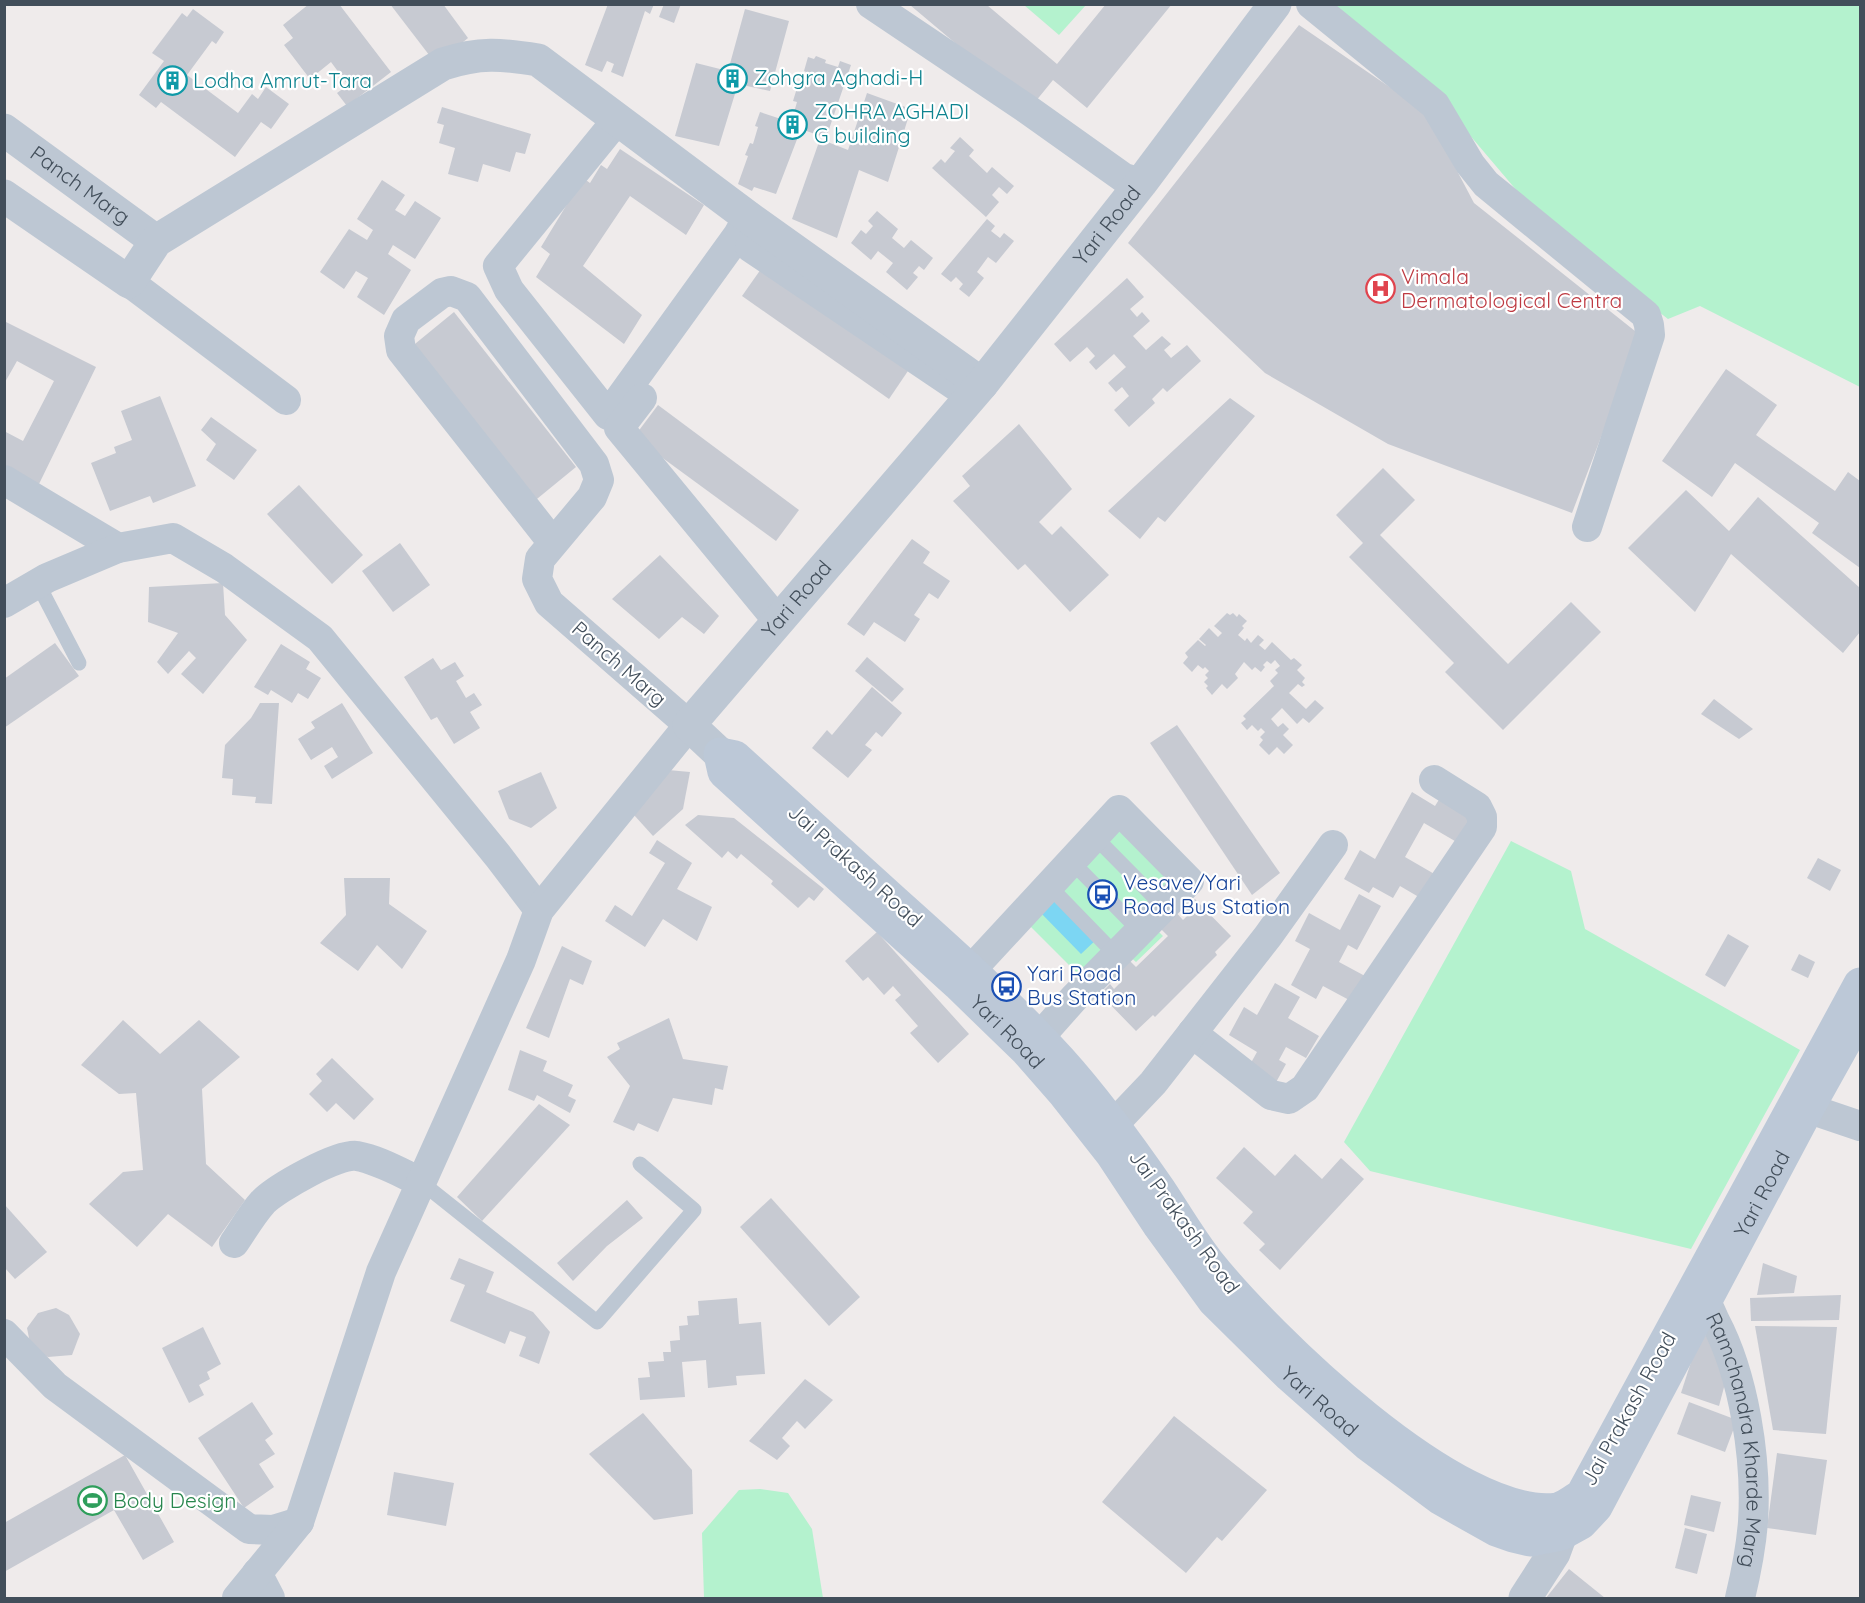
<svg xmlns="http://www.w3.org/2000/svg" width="1865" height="1603" viewBox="0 0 1865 1603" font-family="Quicksand,sans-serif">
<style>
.green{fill:#b4f2ce}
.water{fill:#7cd6f3}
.building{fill:#c7cad2}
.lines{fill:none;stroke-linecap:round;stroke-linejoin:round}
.service{stroke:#bdc7d3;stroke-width:15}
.minor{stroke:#bdc7d3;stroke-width:30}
.tertiary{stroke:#bdc7d3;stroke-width:33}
.secondary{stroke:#bcc8d7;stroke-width:33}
.labels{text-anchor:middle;stroke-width:4.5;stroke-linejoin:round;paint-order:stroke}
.culture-label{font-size:21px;fill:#0d838f;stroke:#fff;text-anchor:start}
.street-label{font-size:21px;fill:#424e5a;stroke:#fff}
.health-label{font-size:21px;fill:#be3a42;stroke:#fff;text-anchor:start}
.transit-label{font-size:21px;fill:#164399;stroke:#fff;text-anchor:start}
.leisure-label{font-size:21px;fill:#27864d;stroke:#fff;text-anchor:start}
</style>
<rect width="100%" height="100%" fill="#efebeb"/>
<!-- green -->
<g class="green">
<polygon points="1318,4 1860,5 1860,387 1700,306 1668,319 1546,225 1423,80"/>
<polygon points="1024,5 1086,5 1059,35"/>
<polygon points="1118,829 1183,895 1153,926 1163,936 1136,962 1126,953 1091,987 1026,922"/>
<polygon points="1511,841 1571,871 1585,929 1800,1050 1691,1249 1370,1171 1344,1142"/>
<polygon points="760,1489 788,1493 812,1529 823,1598 704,1598 702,1533 739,1490"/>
</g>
<!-- water -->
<polygon class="water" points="1055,893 1099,937 1081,954 1038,910"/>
<!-- building -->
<g class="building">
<polygon points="309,4 339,4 391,72 347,106 337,93 348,85 331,62 310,79 284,45 293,38 283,25"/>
<polygon points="390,4 443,4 468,38 436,64"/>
<polygon points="608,4 654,4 650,14 645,11 623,77 611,72 614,64 607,61 602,72 585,65"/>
<polygon points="664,4 681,4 674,23 659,17"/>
<polygon points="1106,4 1172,4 1087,108 1053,80 1031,107 910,5 987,5 1057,64"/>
<polygon points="193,9 224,32 216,44 212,41 187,75 238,113 252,94 258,99 266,87 289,104 271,129 261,122 235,157 161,102 156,108 139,95 164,61 152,53 182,13 187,17"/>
<polygon points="745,9 789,21 770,91 738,84 719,146 675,136 696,63 728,71"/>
<polygon points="1299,25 1426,112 1474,203 1640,335 1572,513 1388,444 1265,373 1128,243"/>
<polygon points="816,56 826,60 825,63 838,67 840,61 851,65 826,138 801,129 776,194 754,187 752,191 738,184 748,156 745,155 750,143 753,144 758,127 755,126 760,112 787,121 791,109 795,109 797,102 793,101 797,88 802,89 806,72 804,71 808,57 814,59"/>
<polygon points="867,93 911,109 888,182 859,170 837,238 792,219 820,139 848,150"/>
<polygon points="442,107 531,134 525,154 516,152 510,172 483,164 478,182 448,174 455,148 439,143 444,125 437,123"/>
<polygon points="960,137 974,150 969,156 987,173 992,167 1014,186 1007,194 999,187 992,195 999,202 986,217 932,168 941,159 945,163 955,151 950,148"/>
<polygon points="620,149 704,205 686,235 630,196 583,266 642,315 624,344 536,277 550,254 541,247 583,178 590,183 601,165 607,169"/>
<polygon points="382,180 405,195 395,210 405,216 415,201 441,218 415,259 393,245 388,254 411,270 384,315 357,297 368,278 356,271 344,289 320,272 349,229 367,240 373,230 357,219"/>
<polygon points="877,211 898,229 892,238 904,248 911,240 933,258 924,270 919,266 913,273 918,277 907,290 886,272 893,263 878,251 871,260 851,243 861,230 866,234 873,226 868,221"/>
<polygon points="987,219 995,226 991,231 1000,238 1004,233 1014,241 996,263 988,257 977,272 984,278 969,297 959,289 963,284 956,277 951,282 941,274"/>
<polygon points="766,262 912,365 889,399 742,296"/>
<polygon points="1127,278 1144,297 1130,309 1137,317 1142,312 1150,321 1133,336 1146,350 1162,336 1171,344 1164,350 1171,358 1187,345 1201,361 1167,392 1163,388 1152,399 1155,403 1129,427 1114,410 1129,396 1122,387 1116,392 1108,383 1126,367 1114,354 1096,370 1089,362 1095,356 1087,347 1070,362 1054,344"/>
<polygon points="454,312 576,467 532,503 410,348"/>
<polygon points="4,321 96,367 39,484 4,467 4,431 23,441 54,381 17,361 4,384"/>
<polygon points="1726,369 1777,405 1756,435 1835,491 1848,472 1860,481 1860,568 1812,533 1819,523 1735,463 1712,497 1662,461"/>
<polygon points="160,396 196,486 153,503 150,496 110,511 91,463 116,453 114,447 132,440 121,411"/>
<polygon points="1230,398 1255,416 1165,522 1158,517 1140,539 1108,511"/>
<polygon points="658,405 799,510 776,541 634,437"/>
<polygon points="211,417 257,450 234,480 206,460 216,444 201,430"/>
<polygon points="1019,424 1072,489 1039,522 1052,535 1061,526 1109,575 1070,612 1025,564 1018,570 953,501 970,486 962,476"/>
<polygon points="1383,468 1415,500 1380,535 1508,664 1571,602 1601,632 1503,730 1445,672 1454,663 1349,557 1363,543 1336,515"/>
<polygon points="299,485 363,555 332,584 267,514"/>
<polygon points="1686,490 1729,531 1758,497 1860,588 1860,632 1843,653 1731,554 1695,612 1628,548"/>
<polygon points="912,539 930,552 923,563 950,581 938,599 929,593 914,615 920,619 905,642 874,622 864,636 847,624"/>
<polygon points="400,543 430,585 393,612 362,571"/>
<polygon points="660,555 719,616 704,634 682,617 659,639 612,599"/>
<polygon points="223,583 225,615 247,640 203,694 181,674 196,658 189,651 168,674 157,662 178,633 148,622 149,587"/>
<polygon points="1227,613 1230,615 1233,613 1237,617 1239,614 1247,621 1242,626 1244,628 1238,635 1245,641 1247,638 1251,643 1258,635 1264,640 1259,645 1265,650 1272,642 1291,660 1294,658 1302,665 1297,670 1305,678 1302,682 1305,685 1302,687 1298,684 1289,693 1306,709 1315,700 1324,708 1309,723 1303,718 1297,724 1282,708 1271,719 1278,727 1283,723 1289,729 1283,735 1293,745 1284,754 1277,747 1269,755 1259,745 1263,740 1260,737 1265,732 1261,728 1258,731 1252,725 1247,730 1241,723 1246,719 1243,716 1274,686 1270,681 1278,673 1275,670 1280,666 1275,660 1271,664 1267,661 1263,665 1265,667 1261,672 1255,667 1252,670 1244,662 1235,674 1238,678 1227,689 1222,684 1212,695 1206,688 1208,686 1204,682 1208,678 1205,675 1209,671 1205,667 1203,669 1198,665 1192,672 1183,663 1188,657 1185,653 1198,640 1205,646 1206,645 1199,639 1209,628 1218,637 1222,633 1214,626"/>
<polygon points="55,643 79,676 4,728 4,679"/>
<polygon points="281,644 310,662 306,669 321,678 308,699 298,693 292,703 271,690 268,695 254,687"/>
<polygon points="867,657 904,689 892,702 855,671"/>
<polygon points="433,658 441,670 455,662 464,676 456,681 466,698 474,693 482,705 470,712 480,728 454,744 437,717 431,720 404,677"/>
<polygon points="872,687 902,713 882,737 876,732 865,745 872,750 848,778 812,748 827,730 832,735"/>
<polygon points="1714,699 1753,729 1739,739 1701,714"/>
<polygon points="260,703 279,703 272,804 255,803 256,797 232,795 233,779 222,778 225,745 251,718"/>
<polygon points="342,703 373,753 332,779 324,766 338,757 332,747 311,760 298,739 315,728 311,722"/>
<polygon points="1177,725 1280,873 1252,895 1150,743"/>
<polygon points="668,770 690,772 683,809 653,836 625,805"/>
<polygon points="541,772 557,808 531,828 509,819 498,791"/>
<polygon points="1412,792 1435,806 1440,798 1474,818 1460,844 1424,823 1405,857 1443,879 1429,903 1400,886 1393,898 1373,887 1369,893 1344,879 1360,850 1375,859"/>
<polygon points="698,815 734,818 824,889 814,901 809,897 798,908 771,884 773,881 741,854 737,859 728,851 722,858 685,825"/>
<polygon points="657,840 692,863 677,889 712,907 697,941 663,919 645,947 605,921 615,905 632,916 665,863 649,853"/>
<polygon points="1818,858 1841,870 1830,891 1807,878"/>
<polygon points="344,878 390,878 389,904 427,931 402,969 377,945 358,971 320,943 346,915"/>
<polygon points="1359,894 1381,906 1357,950 1348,945 1339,962 1365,976 1351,1001 1323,986 1316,999 1291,985 1310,949 1295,941 1309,913 1340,930"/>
<polygon points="1195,899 1231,936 1215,952 1217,955 1155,1017 1153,1015 1136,1031 1100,994 1110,984 1114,989 1120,983 1109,972 1125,956 1136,967 1168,936 1156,924 1172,908 1183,920 1189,914 1185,909"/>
<polygon points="877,932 969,1034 938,1063 910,1033 918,1026 895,1000 901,995 893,986 884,995 868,977 863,981 845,961"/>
<polygon points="1728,934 1749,946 1725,987 1705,975"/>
<polygon points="562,946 592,961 583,985 570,979 549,1038 526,1028"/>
<polygon points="1799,954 1815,962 1808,978 1791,970"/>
<polygon points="1275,983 1300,997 1288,1018 1319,1036 1306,1058 1286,1047 1279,1060 1286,1064 1274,1086 1247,1070 1257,1052 1229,1035 1244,1007 1257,1015"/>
<polygon points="669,1018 683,1059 728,1066 723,1090 715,1088 712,1105 673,1098 658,1132 638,1123 634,1131 613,1122 630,1086 607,1057 620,1049 617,1043"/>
<polygon points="123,1020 160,1054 199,1020 240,1057 202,1089 206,1164 245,1200 212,1247 168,1214 137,1247 89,1204 123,1172 143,1170 136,1093 119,1094 81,1065"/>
<polygon points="520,1050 547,1061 543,1071 573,1085 568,1096 576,1100 570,1113 537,1095 534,1101 508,1090"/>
<polygon points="332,1058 374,1099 354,1120 336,1103 327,1112 309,1094 322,1081 316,1074"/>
<polygon points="539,1104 570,1125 482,1221 457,1197"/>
<polygon points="1244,1147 1275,1176 1295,1154 1322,1179 1341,1158 1364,1179 1280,1270 1259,1250 1265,1244 1243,1223 1253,1212 1216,1178"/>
<polygon points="771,1198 860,1297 829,1326 740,1227"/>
<polygon points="627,1200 643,1218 607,1246 573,1281 557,1263"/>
<polygon points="4,1204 47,1252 15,1279 4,1267"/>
<polygon points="459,1258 494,1272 486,1292 533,1312 550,1332 539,1364 519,1356 526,1337 510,1331 505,1344 450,1321 465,1285 450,1279"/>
<polygon points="1763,1263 1797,1276 1794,1293 1757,1295"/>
<polygon points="1841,1295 1839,1320 1751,1321 1750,1298"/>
<polygon points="737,1298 739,1324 761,1322 765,1374 736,1376 737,1385 708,1388 706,1360 682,1362 685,1397 640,1400 638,1378 650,1377 648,1362 664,1361 663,1352 671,1352 670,1341 680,1340 679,1326 688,1325 687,1316 699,1315 698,1301"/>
<polygon points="56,1308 69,1315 80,1334 72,1355 48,1357 31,1348 27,1328 38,1313"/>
<polygon points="1755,1326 1837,1327 1826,1434 1773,1430"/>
<polygon points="203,1327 221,1364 207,1372 210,1379 199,1385 204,1395 189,1403 162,1348"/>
<polygon points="1701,1331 1731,1361 1719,1406 1681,1393"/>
<polygon points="805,1379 833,1400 805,1429 797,1421 782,1438 790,1446 777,1460 749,1441"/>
<polygon points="252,1402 273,1434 265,1440 275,1454 259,1464 274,1487 244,1508 198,1438"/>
<polygon points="1689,1402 1737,1420 1725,1452 1677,1434"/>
<polygon points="643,1413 692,1470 693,1514 654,1520 589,1454"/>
<polygon points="1174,1416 1267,1490 1222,1541 1217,1537 1186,1573 1102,1502"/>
<polygon points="1777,1453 1827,1460 1816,1535 1767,1528"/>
<polygon points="125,1455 174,1542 143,1560 114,1510 4,1572 4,1523"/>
<polygon points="394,1472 454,1483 446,1526 387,1515"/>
<polygon points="1691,1495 1721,1502 1714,1532 1684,1525"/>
<polygon points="1685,1528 1707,1534 1697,1574 1675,1568"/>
<polygon points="1569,1569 1605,1598 1546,1598"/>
</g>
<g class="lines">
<!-- service -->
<g class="service">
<polyline points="38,584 79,663"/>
<polyline points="1094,836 1164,907"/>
<polyline points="1071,861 1140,931"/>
<polyline points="1049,886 1116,955"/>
<polyline points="421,1182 597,1322 694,1210 640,1164"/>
</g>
<!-- minor -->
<g class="minor">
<polyline points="871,4 1027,109 1124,178 1141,183"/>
<polyline points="1311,4 1435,105 1470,164 1486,184 1646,315 1649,325 1650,335 1587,527"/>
<polyline points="617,120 498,266 509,290 608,415 738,235 748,217"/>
<polyline points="750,247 971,396"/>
<polyline points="129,282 286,400"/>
<polyline points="642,398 619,428 778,621"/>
<polyline points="4,480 118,548"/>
<polyline points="4,603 47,578 118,548 173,538 224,568 320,638 498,856 539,910"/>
<polyline points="958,984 1119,810 1189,881 1075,997 1027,1051"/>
<polyline points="1192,1033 1271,1095 1289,1099 1305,1088 1482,827 1482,817 1477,807 1434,780"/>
<polyline points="1795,1104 1860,1126"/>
<polyline points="1113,1125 1153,1083 1268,936 1333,845"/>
<path d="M234,1243C243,1230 252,1214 263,1202C277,1188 338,1153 357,1156C379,1160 401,1173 421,1182"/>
<path id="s1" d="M1691,1294C1695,1296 1700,1298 1703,1301C1709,1305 1712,1315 1715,1321C1744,1376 1757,1459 1753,1522C1751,1548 1746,1573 1740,1598"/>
<polyline points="4,1334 55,1386 249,1529 273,1530 299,1522"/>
<polyline points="257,1573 270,1598"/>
<polyline points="237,1598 299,1522 381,1272 521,960 539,910 689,725 549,603 537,579 540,559 592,497 599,480 594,464 467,297 451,291 442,293 406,320 399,336 401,350 553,543"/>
</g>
<!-- tertiary -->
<g class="tertiary">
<path id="s2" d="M4,130L156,241"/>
<path d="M4,196L129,282L156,241L443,64C480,52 501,54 538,60L748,217L982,384"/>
<path id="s3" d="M720,754L689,725L982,384L1141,183L1275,4"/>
<polyline points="1525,1598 1554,1553 1561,1534 1559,1509"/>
</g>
<!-- secondary -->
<path class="secondary" id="s4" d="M1860,984L1582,1495C1574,1500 1566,1507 1557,1509C1457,1522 1267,1336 1208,1262C1190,1239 1175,1213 1159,1189C1128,1144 1096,1100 1060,1060C1008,1003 952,953 895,902C842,854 788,805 735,757L720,754L724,772L958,984L1027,1051L1063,1092L1111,1153L1158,1224L1214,1301L1290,1376L1367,1444L1441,1499L1496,1530L1513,1536L1530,1540L1561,1534L1581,1523L1596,1507L1808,1108L1860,1015"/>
</g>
<!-- icons -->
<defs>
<symbol id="building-ring" viewBox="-11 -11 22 22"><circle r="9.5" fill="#fff" stroke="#0f9aa8" stroke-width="1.5"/><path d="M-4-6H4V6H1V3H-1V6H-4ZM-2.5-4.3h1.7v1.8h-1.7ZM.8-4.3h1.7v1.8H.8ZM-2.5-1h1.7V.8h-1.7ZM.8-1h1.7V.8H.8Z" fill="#0f9aa8"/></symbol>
<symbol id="hospital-ring" viewBox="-11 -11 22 22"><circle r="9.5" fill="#fff" stroke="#e0444e" stroke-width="1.5"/><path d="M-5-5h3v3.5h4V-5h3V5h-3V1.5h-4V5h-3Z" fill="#e0444e"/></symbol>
<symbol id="bus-ring" viewBox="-11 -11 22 22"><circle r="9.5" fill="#fff" stroke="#1a4fb4" stroke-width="1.5"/><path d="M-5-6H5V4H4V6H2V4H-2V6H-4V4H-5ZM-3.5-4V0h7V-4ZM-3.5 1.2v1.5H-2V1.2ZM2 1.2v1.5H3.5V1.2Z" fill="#1a4fb4"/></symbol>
<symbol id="stadium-ring" viewBox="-11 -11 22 22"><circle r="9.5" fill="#fff" stroke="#2e9e5b" stroke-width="1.5"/><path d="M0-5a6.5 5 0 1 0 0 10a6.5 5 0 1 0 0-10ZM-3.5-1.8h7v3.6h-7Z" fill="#2e9e5b"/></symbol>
</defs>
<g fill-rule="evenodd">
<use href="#building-ring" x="716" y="62" width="33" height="33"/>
<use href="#building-ring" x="156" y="64" width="33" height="33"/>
<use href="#building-ring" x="776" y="108" width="33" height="33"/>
<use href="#hospital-ring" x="1364" y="272" width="33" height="33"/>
<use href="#bus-ring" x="1086" y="878" width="33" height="33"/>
<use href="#bus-ring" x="990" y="970" width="33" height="33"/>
<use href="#stadium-ring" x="76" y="1484" width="33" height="33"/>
</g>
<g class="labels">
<!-- culture labels -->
<g class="culture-label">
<text x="754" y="85">Zohgra Aghadi-H</text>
<text x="193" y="88">Lodha Amrut-Tara</text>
<text x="814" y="119">ZOHRA AGHADI<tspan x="814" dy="24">G building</tspan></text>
</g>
<!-- street labels -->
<g class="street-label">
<text dy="7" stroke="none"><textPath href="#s2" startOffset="94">Panch Marg</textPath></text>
<text dy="7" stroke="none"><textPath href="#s3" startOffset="694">Yari Road</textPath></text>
<text dy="7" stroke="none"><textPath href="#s3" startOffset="208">Yari Road</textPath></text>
<text transform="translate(619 664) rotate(41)" y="7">Panch Marg</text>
<text transform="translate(855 866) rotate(42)" y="7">Jai Prakash Road</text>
<text dy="7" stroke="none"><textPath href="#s4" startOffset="2162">Yari Road</textPath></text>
<text dy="7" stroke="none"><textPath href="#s4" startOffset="3333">Yari Road</textPath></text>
<text transform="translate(1184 1222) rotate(54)" y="7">Jai Prakash Road</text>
<text dy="7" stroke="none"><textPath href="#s4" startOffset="2648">Yari Road</textPath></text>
<text transform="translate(1629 1409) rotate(-61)" y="7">Jai Prakash Road</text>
<text dy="7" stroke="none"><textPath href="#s1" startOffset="160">Ramchandra Kharde Marg</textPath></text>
</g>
<!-- health labels -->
<g class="health-label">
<text x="1401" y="284">Vimala<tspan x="1401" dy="24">Dermatological Centra</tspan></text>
</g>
<!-- transit labels -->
<g class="transit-label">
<text x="1123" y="890">Vesave/Yari<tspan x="1123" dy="24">Road Bus Station</tspan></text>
<text x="1027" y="981">Yari Road<tspan x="1027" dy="24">Bus Station</tspan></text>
</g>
<!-- leisure labels -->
<g class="leisure-label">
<text x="113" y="1508">Body Design</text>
</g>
</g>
<!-- border -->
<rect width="1865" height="1603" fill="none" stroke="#424e5a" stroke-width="12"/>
</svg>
